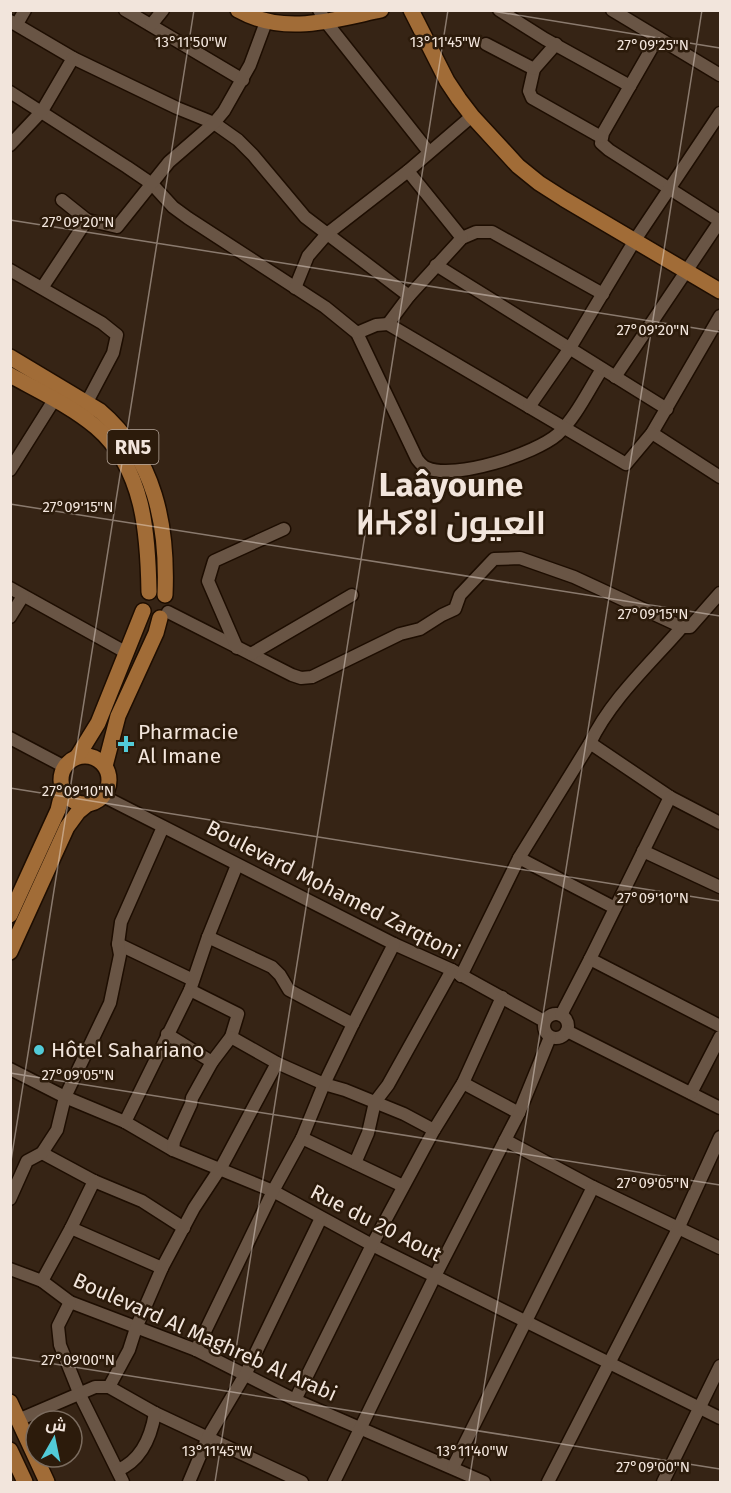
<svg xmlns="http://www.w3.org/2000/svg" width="731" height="1493" viewBox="0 0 731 1493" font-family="'Fira Sans',Cairo,'Noto Sans Tifinagh',sans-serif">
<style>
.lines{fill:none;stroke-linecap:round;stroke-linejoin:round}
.minor-casing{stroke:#1d0d01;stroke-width:15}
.major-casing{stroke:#1d0d01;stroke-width:18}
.minor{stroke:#695545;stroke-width:12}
.major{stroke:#a16c37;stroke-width:15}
.ticks{fill:none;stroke:#f2e5dc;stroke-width:1.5;stroke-opacity:0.45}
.poi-dot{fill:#52cbd8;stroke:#2c1b0b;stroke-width:2}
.labels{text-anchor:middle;stroke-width:5;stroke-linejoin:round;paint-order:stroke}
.shield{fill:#2c1b0b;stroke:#b7a89d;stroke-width:1.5}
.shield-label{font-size:20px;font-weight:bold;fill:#f2e5dc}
.poi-label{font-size:21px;fill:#f2e5dc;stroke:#2c1b0b;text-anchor:start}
.street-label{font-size:21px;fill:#f2e5dc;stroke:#2c1b0b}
.town-label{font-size:33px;font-weight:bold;fill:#f2e5dc;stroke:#2c1b0b}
.ticks-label{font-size:15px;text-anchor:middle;fill:#f2e5dc;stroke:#2c1b0b;stroke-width:5;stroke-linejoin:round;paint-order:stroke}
</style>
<rect width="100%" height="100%" fill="#362415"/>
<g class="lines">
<defs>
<g id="minor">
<polyline points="125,10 243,80"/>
<polyline points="319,10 326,22 429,152"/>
<polyline points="499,10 545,39 630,86"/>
<polyline points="612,10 720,75"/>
<polyline points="10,21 73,58 177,108 214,123 238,140 253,155 305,217 409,296 462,238 476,232 492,232 603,294"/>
<polyline points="17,24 25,10"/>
<polyline points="151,25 163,10"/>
<polyline points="657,39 603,133 601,143 609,150 720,221"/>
<polyline points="486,44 534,69 529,91 532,98 601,137"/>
<polyline points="534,69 556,44"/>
<path d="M10,92L127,167L152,184L173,207L188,218L325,307L357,333L417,459C420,463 422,466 427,468C455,480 535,454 558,434C576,417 588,391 602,369"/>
<polyline points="10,145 42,111 73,58"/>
<polyline points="408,171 462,238"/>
<polyline points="62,200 87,220 117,227 169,162 214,123 224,111 250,65 266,22"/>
<polyline points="436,265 667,409"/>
<polyline points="10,270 102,323 117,335 113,353 87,402"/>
<polyline points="42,288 87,220"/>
<polyline points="295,288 308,256 327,234 408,171 472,116"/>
<polyline points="388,324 409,296"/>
<polyline points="357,333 376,325 388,324 626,464 652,433 720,316"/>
<polyline points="615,377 720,221"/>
<polyline points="529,407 570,348 635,240 720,113"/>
<polyline points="652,433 720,477"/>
<polyline points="10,470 54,400"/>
<polyline points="10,588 127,653"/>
<path d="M168,612L292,675L301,678L312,677L400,634L420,629L442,615L455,609L460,595L494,559L520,558L574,577L682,627C650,664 611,699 590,743L519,858L461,976"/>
<polyline points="10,617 23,596"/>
<polyline points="682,627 690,627 720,593"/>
<polyline points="237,648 208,581 214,561 284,529"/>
<polyline points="251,654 352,595"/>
<polyline points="10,738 65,767"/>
<polyline points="590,743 670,797 720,823"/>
<polyline points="103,796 394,944 452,970 544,1021"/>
<polyline points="643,851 720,887"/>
<polyline points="519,858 615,908"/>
<polyline points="208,937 272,967 280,975 289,990 353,1024"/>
<polyline points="118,944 193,980"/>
<polyline points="590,959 720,1026"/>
<circle cx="556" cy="1026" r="12"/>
<polyline points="561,1015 590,959 670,797"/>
<polyline points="567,1031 720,1108"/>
<polyline points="167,1034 212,1062 231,1037 238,1014 190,990"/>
<polyline points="231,1037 277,1063 324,1084 345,1090 404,1114 434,1130"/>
<polyline points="10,1069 65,1097 125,1122 173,1150 273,1191 372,1245 720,1418"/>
<polyline points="463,1083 519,1113"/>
<polyline points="691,1093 720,1037"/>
<polyline points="125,1122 190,990 208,937 237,865"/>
<polyline points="302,1138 403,1186"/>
<polyline points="505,1140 593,1187 720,1248"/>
<polyline points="173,1150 174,1141 191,1104 192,1098 212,1062"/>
<polyline points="42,1153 94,1181 142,1201 184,1228"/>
<polyline points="355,1163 368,1133 375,1102 388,1085 452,970"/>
<polyline points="10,1199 27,1161 42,1153 57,1130 65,1097 110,1003 120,955 118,944 121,922 163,827"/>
<polyline points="71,1228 162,1268"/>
<polyline points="10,1269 42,1281 70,1302 196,1350 295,1400 484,1482"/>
<polyline points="42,1281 71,1228 94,1181"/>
<polyline points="70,1302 58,1326 60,1345 80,1395 123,1482"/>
<polyline points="196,1350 273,1191 302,1138 324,1084 353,1024 394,944"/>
<polyline points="109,1387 129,1350 136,1328 162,1268 194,1208 223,1164 277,1063"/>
<polyline points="295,1400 372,1245 434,1130 463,1083 502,997"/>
<polyline points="18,1420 95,1387 109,1387 155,1413 302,1482"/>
<polyline points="453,1467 593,1187"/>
<path d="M118,1470C142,1460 151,1437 155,1413"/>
<polyline points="189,1482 208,1437 246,1373 321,1218"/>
<polyline points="334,1482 435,1276 519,1113 550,1037"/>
<polyline points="548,1482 678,1229 720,1137"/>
<polyline points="663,1482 720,1366"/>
</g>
<g id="major">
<path d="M238,10C284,36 333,20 381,10"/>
<polyline points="411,10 447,81 459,99 472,116 518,166 539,183 564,199 720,291"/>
<path d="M10,357L100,411C155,458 168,525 165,595"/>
<path d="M10,375C39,391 71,406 96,427C144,468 148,534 149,592"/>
<circle cx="85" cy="780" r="24"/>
<polyline points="77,757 98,723 143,611"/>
<polyline points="105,766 118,716 156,633 160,618"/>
<polyline points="10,915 58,810 63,789"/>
<polyline points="10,952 67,827 78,812 89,803"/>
<polyline points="10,1402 47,1482"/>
<polyline points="10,1450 25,1482"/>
</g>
</defs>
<!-- minor casing -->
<use href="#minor" class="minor-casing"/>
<!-- major casing -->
<use href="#major" class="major-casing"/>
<!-- minor -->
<use href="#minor" class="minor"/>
<!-- major -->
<use href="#major" class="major"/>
</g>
<!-- ticks -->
<path class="ticks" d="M486,10L720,48M10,220L720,332M10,504L720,616M10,788L720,901M10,1073L720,1185M10,1167L194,10M10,1357L720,1469M215,1482L448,10M469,1482L702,10"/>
<!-- markers -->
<g class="poi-dot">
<path d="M123 735h6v6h6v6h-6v6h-6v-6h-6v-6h6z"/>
<circle cx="39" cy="1050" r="6"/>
</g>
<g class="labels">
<!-- shield labels -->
<rect class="shield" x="107.5" y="430" width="51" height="34" rx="4.5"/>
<g class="shield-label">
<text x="133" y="454">RN5</text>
</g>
<!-- poi labels -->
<g class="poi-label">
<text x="138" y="739">Pharmacie<tspan x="138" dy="24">Al Imane</tspan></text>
<text x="51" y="1057">Hôtel Sahariano</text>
</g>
<!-- street labels -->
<g class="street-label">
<text transform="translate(333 890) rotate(27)" y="7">Boulevard Mohamed Zarqtoni</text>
<text transform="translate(376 1223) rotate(27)" y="7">Rue du 20 Aout</text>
<text transform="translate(205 1337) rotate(24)" y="7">Boulevard Al Maghreb Al Arabi</text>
</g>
<!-- town labels -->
<g class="town-label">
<text x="451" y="496">Laâyoune<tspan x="451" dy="38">ⵍⵄⵢⵓⵏ العيون</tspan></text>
</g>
</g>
<g class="ticks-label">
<text x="191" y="47">13°11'50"W</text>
<text x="445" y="47">13°11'45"W</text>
<text x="653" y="50">27°09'25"N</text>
<text x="78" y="227">27°09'20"N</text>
<text x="653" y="335">27°09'20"N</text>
<text x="78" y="512">27°09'15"N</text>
<text x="653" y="619">27°09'15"N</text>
<text x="78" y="796">27°09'10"N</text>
<text x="653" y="903">27°09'10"N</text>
<text x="78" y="1080">27°09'05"N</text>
<text x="653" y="1188">27°09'05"N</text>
<text x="78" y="1365">27°09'00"N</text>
<text x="217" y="1456">13°11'45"W</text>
<text x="472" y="1456">13°11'40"W</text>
<text x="653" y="1472">27°09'00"N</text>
</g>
<!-- border -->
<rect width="731" height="1493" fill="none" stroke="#f2e5dc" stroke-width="24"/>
<!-- north arrow -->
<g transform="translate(54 1439) rotate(9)"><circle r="28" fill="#2c1b0b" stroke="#7b6c5f" stroke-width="1.5"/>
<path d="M0-4.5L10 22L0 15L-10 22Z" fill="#52cbd8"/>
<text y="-9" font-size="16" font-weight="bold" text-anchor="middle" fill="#f2e5dc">ش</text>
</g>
</svg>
